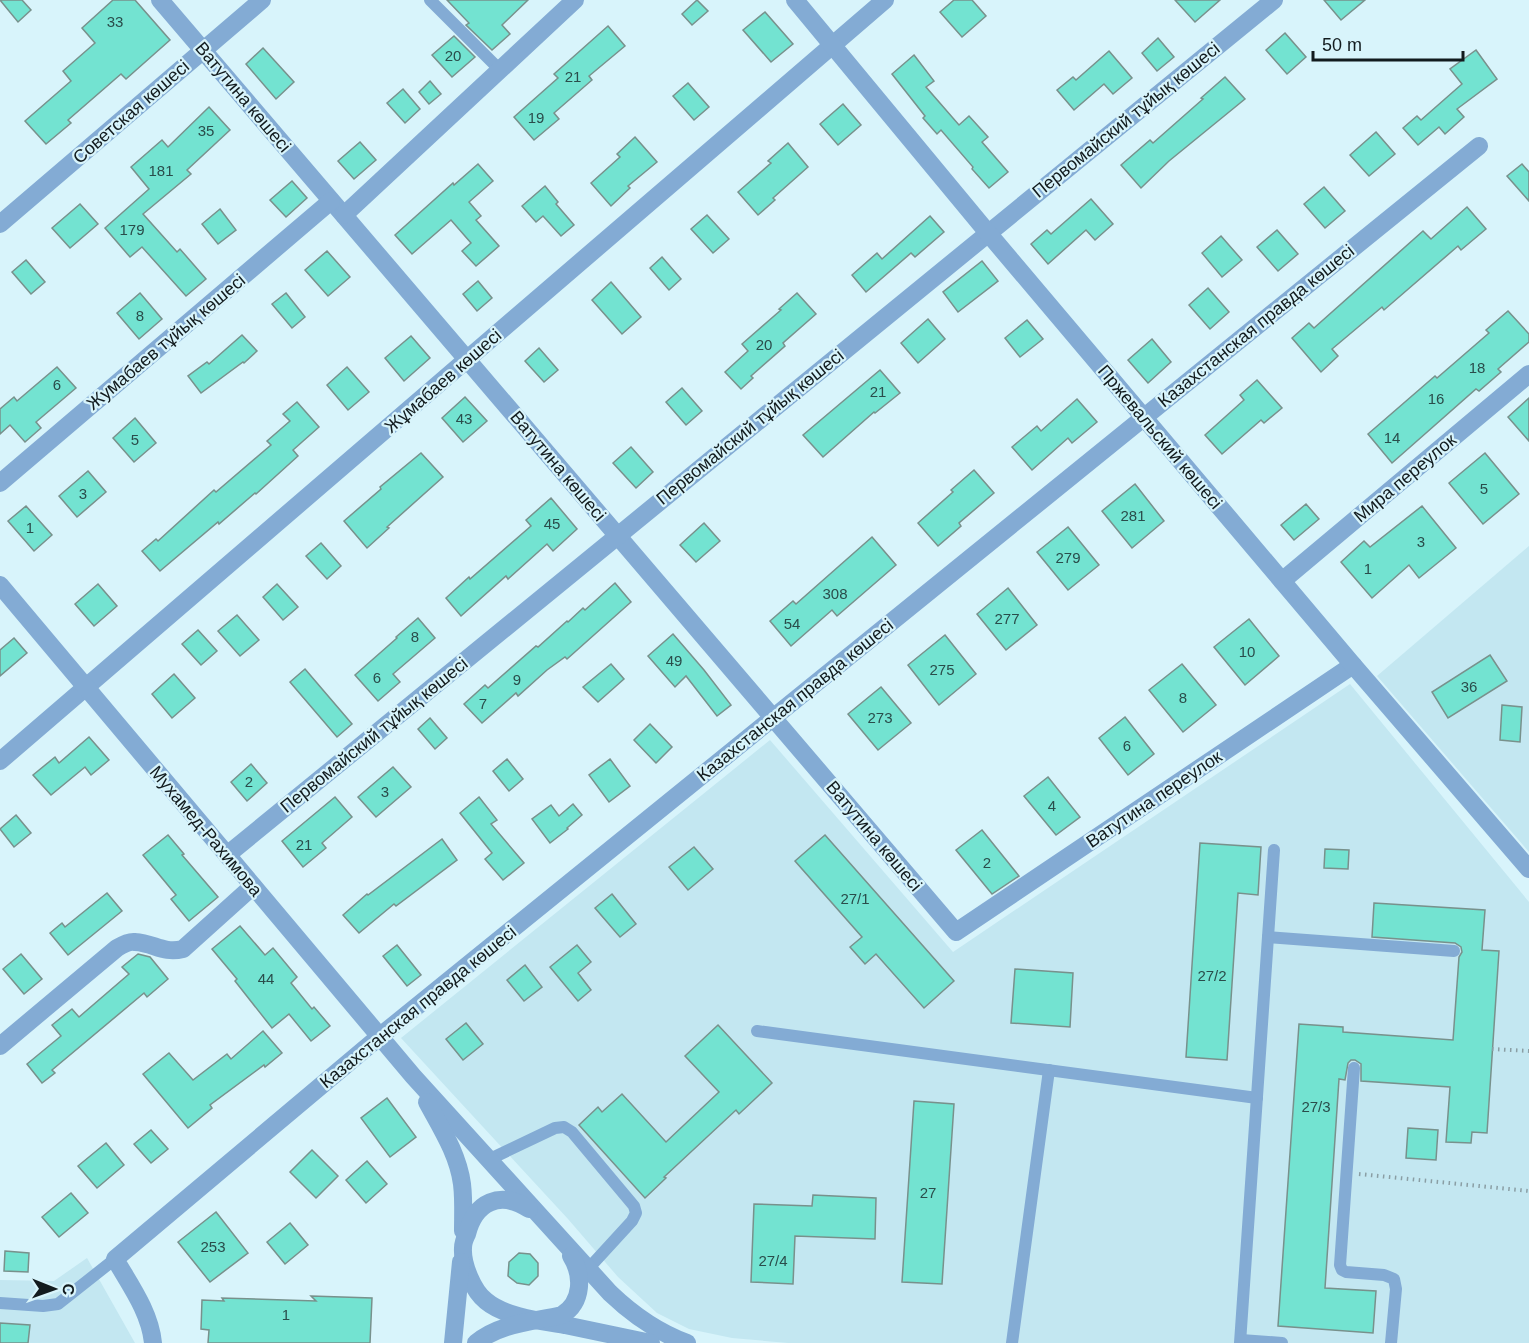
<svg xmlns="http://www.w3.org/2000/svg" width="1529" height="1343" viewBox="0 0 1529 1343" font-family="Helvetica,sans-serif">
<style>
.built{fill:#c3e7f1}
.building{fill:#73e3d1;stroke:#78918c;stroke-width:1.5}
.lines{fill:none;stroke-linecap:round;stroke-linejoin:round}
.path{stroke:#8a9ea4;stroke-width:4;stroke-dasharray:1.5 4.5;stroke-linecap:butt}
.service{stroke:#83abd4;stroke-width:12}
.minor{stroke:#83abd4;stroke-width:18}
.tertiary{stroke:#83abd4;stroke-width:18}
.labels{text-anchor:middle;stroke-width:4.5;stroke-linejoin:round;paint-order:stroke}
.number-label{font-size:15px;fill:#2a4d4b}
.street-label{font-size:18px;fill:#121b1e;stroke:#d8f4fb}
</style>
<rect width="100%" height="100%" fill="#d8f4fb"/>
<!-- built -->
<g class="built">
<polygon points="1529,546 1529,852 1377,676"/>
<polygon points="1350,684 1529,902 1529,1343 788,1343 732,1338 689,1329 657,1313 618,1277 568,1219 401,1038 770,740 953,952"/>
<polygon points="87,1258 135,1343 0,1343 0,1280 54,1281"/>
</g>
<!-- building -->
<g class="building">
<polygon points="0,0 22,0 31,10 18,22"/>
<polygon points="113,0 135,0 170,40 126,79 121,74 68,120 71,123 46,144 25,121 71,81 63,71 95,43 82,28"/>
<polygon points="447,0 528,0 502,25 510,34 492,50 466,25 469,23"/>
<polygon points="697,0 708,11 692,25 682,14"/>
<polygon points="954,0 972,0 986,16 962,37 940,12"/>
<polygon points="1175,0 1220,0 1195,22"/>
<polygon points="1324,0 1365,0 1341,20"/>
<polygon points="765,12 793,44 771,62 743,30"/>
<polygon points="608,26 625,46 589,76 592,80 554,113 559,119 534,140 514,117 558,78 554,74"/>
<polygon points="1285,33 1306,57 1287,74 1266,50"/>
<polygon points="454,36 475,57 452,77 432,55"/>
<polygon points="1158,38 1174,57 1157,71 1142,53"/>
<polygon points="263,48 294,82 276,99 246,64"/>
<polygon points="1476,50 1497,79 1457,109 1464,117 1445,134 1439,127 1418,145 1403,128 1417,116 1421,120 1462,84 1450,69"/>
<polygon points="1109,51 1132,78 1113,94 1104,84 1074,110 1057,90 1073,77 1076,80"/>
<polygon points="914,55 934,81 926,87 959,125 969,116 988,137 982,142 1008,172 989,188 972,169 973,167 941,130 937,134 923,118 925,116 892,74"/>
<polygon points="1225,77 1245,99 1169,161 1141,188 1121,165 1150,140 1153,143 1203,99 1201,98"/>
<polygon points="430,81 441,94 429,104 419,92"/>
<polygon points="688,83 709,107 694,120 673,96"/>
<polygon points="403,89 420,109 405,123 387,103"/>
<polygon points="843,104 861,125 838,145 820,124"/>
<polygon points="209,107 230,130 187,170 191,174 143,214 177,252 180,249 206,279 186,296 142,247 130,257 105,228 149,189 131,167 162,140 168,147"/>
<polygon points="1376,132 1395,154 1369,176 1350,155"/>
<polygon points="635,137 657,162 628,186 630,188 611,206 591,183 620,157 617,154"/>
<polygon points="360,142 376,160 354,179 338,161"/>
<polygon points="788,143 808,167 773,198 775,200 758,215 738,192 771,163 768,161"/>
<polygon points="478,164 493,181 469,202 481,216 476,220 499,246 476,266 462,251 471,243 451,220 412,254 395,235 453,183 454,185"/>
<polygon points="1522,164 1529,172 1529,201 1507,176"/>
<polygon points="292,181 307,198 286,217 270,200"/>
<polygon points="545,186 558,202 556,204 574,225 561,236 543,216 536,222 522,206"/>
<polygon points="1324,187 1345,211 1325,228 1304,204"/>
<polygon points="1091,199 1113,224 1095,240 1086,230 1048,264 1031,244 1047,230 1051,234"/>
<polygon points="80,204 98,224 70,248 52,228"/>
<polygon points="1467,207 1486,229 1461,250 1458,246 1384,310 1382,307 1332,349 1338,356 1321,372 1292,338 1309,323 1314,328 1423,231 1431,239"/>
<polygon points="220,209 236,230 218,244 202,224"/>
<polygon points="707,215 729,239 713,253 691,229"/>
<polygon points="930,216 944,232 915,257 911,253 866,292 852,275 877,253 882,259"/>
<polygon points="1277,230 1298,254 1278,271 1257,247"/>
<polygon points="1221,236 1242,260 1222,277 1202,253"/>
<polygon points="327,251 350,277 328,296 305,270"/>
<polygon points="662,257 681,279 669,290 650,268"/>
<polygon points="26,260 45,282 31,294 12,272"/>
<polygon points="982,261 998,281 958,312 943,292"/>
<polygon points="478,281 492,298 477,311 463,294"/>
<polygon points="611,282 641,317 622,334 592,300"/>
<polygon points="1208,288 1229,312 1210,329 1189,305"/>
<polygon points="140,293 162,319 139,339 117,313"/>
<polygon points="286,293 305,317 292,328 272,304"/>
<polygon points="797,293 816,314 783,343 785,346 751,376 753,378 741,389 725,372 748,351 742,344 781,310 779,309"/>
<polygon points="1508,311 1529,334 1529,342 1498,369 1501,372 1479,391 1476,389 1392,463 1368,434 1435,376 1437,378 1489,333 1486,330"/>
<polygon points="928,319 945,339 918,363 901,343"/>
<polygon points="1027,320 1043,339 1020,357 1005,338"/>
<polygon points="242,335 257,351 244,363 243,362 201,393 188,376 207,362 209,364"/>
<polygon points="411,336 430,358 404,381 385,358"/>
<polygon points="1152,339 1171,362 1148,383 1128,360"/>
<polygon points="539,348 558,370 544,382 525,361"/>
<polygon points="57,367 76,388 36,422 41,428 25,442 10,425 0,434 0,409 14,397 17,401"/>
<polygon points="347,367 369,392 348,410 327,385"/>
<polygon points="880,370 900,393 875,413 874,412 823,457 803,435"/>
<polygon points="1257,380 1282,408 1264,423 1261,420 1222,454 1205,435 1244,400 1240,395"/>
<polygon points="682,388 702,411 686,425 666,402"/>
<polygon points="465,397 487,421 463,442 442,418"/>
<polygon points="1529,398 1529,441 1508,417"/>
<polygon points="1077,399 1097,422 1072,443 1068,438 1032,470 1012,447 1037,426 1041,431"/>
<polygon points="297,402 319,427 293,450 298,456 256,494 255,493 219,524 218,522 160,571 142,551 156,539 158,541 214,490 216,492 271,445 267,441 290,421 283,414"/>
<polygon points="135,418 156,443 134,462 113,438"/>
<polygon points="631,447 653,472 636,488 613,463"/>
<polygon points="421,453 443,477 387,527 389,528 367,548 344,521 381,489 380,487"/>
<polygon points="1485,453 1519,494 1483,524 1449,483"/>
<polygon points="974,470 994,493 959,523 961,526 938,546 918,523 953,492 951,490"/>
<polygon points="88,471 106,492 77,517 59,496"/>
<polygon points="1135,484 1164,521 1132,548 1102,511"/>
<polygon points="551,498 577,529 553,551 547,544 508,579 506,576 461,616 446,598 469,577 470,579 531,526 526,520"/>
<polygon points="1306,504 1319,519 1294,540 1281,525"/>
<polygon points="26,506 52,535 34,551 8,521"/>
<polygon points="1422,506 1456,548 1419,578 1409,565 1372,598 1341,562 1364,541 1370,547"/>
<polygon points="704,523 720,541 696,562 680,545"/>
<polygon points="1068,527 1099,565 1068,590 1037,552"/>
<polygon points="872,537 896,565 837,616 832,610 791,646 770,621 793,601 796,604"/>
<polygon points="321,543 341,566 327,579 306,556"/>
<polygon points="615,583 631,602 567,659 565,657 547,670 518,696 516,693 482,723 464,704 485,685 488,688 536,646 538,647 567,621 568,622 583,608 585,610"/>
<polygon points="98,584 117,606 94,626 75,604"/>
<polygon points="277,584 298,607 283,620 263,597"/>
<polygon points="1008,588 1037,625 1006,650 977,614"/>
<polygon points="237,615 259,640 240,656 218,631"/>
<polygon points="418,618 435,638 393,674 400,682 378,701 355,675 397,638 396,637"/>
<polygon points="1249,619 1279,656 1245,685 1214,647"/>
<polygon points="198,630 217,651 201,665 182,644"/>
<polygon points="673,634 704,670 731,705 717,716 686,676 675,687 648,656"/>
<polygon points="945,635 976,674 939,705 908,665"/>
<polygon points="14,638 27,653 0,676 0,650"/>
<polygon points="1490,655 1507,681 1448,718 1432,692"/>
<polygon points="611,664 624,679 598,702 583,687"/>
<polygon points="1182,664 1216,705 1183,732 1149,690"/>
<polygon points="305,669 352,724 337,737 290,682"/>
<polygon points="174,674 195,698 172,718 152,694"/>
<polygon points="881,687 911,723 878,750 848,714"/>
<polygon points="1502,705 1522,707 1520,742 1500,740"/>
<polygon points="1125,717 1154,754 1128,775 1099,738"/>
<polygon points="430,718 447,738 435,749 418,729"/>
<polygon points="650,724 672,747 656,763 634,740"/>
<polygon points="89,737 109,760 91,775 85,767 51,795 33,775 55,757 59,763"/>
<polygon points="507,759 523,779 509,791 493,771"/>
<polygon points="610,759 630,786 609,802 589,775"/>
<polygon points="251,764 267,783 247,801 231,782"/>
<polygon points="393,767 411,787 376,817 358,797"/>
<polygon points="1048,777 1080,817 1056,835 1024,796"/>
<polygon points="335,797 352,817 322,843 326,848 303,867 282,841"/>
<polygon points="479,797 497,820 491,824 524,863 503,880 485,859 492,853 460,813"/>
<polygon points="573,804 582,815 567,828 568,829 550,843 532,819 551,805 559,816"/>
<polygon points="16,815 31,833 14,847 0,829"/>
<polygon points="982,830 1019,876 992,894 956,850"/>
<polygon points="168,835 184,854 182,855 218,897 189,921 171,899 176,895 143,855"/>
<polygon points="825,835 954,981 924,1008 876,954 865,964 850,947 862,937 795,861"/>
<polygon points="442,839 457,860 396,906 394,904 359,933 343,915 367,894 368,895"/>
<polygon points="1200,843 1261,847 1258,895 1238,893 1227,1060 1186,1057"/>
<polygon points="694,847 713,869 688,890 669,867"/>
<polygon points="1325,849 1349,850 1348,869 1324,868"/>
<polygon points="107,893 122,911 68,955 50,933 62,923 65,927"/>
<polygon points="612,894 636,924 620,937 595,908"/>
<polygon points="1374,903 1485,910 1482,950 1499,951 1487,1133 1472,1132 1471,1143 1446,1142 1450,1087 1361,1081 1361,1064 1355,1060 1351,1060 1348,1063 1345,1080 1339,1079 1325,1288 1376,1291 1373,1333 1278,1326 1299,1024 1343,1027 1343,1032 1453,1040 1459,957 1462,952 1461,947 1455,943 1372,937"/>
<polygon points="240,926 265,955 273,948 297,977 291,983 312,1009 314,1007 330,1026 311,1041 289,1014 272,1028 235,981 237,979 212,949"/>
<polygon points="397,945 421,975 407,986 383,956"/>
<polygon points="577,945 591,962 578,973 591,990 578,1001 550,967"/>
<polygon points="21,954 42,979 24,994 3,969"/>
<polygon points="138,954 150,957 168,979 147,997 144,993 52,1070 55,1073 42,1083 27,1064 61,1036 52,1025 72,1009 79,1017 129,974 122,967"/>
<polygon points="525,965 542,987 524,1001 507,980"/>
<polygon points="1015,969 1073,973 1070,1027 1011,1023"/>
<polygon points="466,1023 483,1044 463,1060 446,1039"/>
<polygon points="718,1025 772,1083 739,1114 736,1110 664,1177 666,1178 645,1198 579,1125 598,1107 602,1112 622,1094 666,1142 719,1092 685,1056"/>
<polygon points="263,1031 282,1053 265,1067 264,1065 210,1105 212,1108 188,1128 143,1074 169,1053 193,1080 227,1054 231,1059"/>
<polygon points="387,1098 416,1137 390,1157 361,1118"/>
<polygon points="914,1101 954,1104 942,1284 902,1282"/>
<polygon points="1408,1128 1438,1130 1436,1160 1406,1158"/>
<polygon points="151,1130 168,1149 151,1163 134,1144"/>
<polygon points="106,1143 124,1165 97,1188 78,1166"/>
<polygon points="312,1150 338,1176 316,1198 290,1172"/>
<polygon points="367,1161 387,1184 366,1203 346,1180"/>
<polygon points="71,1193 88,1213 59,1237 42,1217"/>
<polygon points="813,1195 876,1198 875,1239 795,1236 793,1284 751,1282 754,1204 812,1206"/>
<polygon points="216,1212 248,1253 210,1282 178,1242"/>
<polygon points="290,1223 308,1245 285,1264 267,1242"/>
<polygon points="5,1251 29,1253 28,1272 4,1271"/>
<polygon points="519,1253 530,1254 538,1263 538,1276 529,1285 517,1283 508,1276 509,1262"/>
<polygon points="311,1296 372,1298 370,1343 208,1343 209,1330 201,1329 202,1300 224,1301 222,1298 316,1301"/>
<polygon points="0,1323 30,1325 28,1343 0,1343"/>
</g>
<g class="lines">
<!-- path -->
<g class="path">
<polyline points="1492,1049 1529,1051"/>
<polyline points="1359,1174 1529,1191"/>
</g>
<!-- service -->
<g class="service">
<polyline points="430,0 499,69"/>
<polyline points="1268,937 1454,951"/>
<polyline points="757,1031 1257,1098"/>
<polyline points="1354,1068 1340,1265 1342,1270 1346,1272 1384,1275 1394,1279 1396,1289 1391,1343"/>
<polyline points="488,1160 555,1128 564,1127 572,1132 634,1206 636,1213 632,1221 588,1269"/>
<polyline points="0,1303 43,1306 58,1304 115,1259"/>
<polyline points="1241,1340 1282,1343"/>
<polyline points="1012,1343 1049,1070"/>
<polyline points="1240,1343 1274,850"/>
</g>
<!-- minor -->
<g class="minor">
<polyline points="160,0 956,932 1353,665"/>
<polyline points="344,215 575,0"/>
<polyline points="0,224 262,0"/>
<polyline points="0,483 331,201"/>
<polyline points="1282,581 1529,374"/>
<polyline points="0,761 885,0"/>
<polyline points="227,855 1274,0"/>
<path d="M0,1046L117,948C122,945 129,941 135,942C154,943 163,954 183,949L253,886"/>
<path d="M153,1343C150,1312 130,1285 115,1259L379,1037L1479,146"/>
</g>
<!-- tertiary -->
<g class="tertiary">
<polyline points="795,0 988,233 1353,665 1529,869"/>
<path d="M0,585L413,1076L610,1293C633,1315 657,1332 687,1343"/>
<path d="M427,1102C441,1128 458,1154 462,1184C464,1200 463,1215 463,1231"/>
<path d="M529,1209C500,1190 475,1202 467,1234C465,1238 463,1243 463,1248C462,1264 473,1291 486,1301C505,1317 541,1321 565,1325C594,1331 622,1337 651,1343"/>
<polyline points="453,1343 461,1262"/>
<path d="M476,1343C500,1323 533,1322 562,1315C583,1302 583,1275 571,1256"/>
</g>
</g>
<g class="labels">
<!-- number labels -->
<g class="number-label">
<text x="115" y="27">33</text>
<text x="453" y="61">20</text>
<text x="573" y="82">21</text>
<text x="536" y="123">19</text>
<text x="206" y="136">35</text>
<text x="161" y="176">181</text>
<text x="132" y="235">179</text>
<text x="140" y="321">8</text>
<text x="764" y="350">20</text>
<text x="1477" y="373">18</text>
<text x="57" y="390">6</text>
<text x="878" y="397">21</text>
<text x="1436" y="404">16</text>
<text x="464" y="424">43</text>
<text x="1392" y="443">14</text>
<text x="135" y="445">5</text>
<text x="1484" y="494">5</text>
<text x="83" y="499">3</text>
<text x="1133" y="521">281</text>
<text x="552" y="529">45</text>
<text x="30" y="533">1</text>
<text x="1421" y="547">3</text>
<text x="1068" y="563">279</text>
<text x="1368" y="574">1</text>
<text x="835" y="599">308</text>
<text x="1007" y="624">277</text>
<text x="792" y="629">54</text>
<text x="415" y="642">8</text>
<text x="1247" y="657">10</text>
<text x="674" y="666">49</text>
<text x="942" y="675">275</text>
<text x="377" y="683">6</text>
<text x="517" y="685">9</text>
<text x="1469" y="692">36</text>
<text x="1183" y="703">8</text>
<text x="483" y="709">7</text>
<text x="880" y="723">273</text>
<text x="1127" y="751">6</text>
<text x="249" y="787">2</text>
<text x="385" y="797">3</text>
<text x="1052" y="811">4</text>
<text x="304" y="850">21</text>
<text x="987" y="868">2</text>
<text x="855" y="904">27/1</text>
<text x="1212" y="981">27/2</text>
<text x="266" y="984">44</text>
<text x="1316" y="1112">27/3</text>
<text x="928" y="1198">27</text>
<text x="213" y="1252">253</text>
<text x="773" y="1266">27/4</text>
<text x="286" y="1320">1</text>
</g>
<!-- street labels -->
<g class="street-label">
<text transform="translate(243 97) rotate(50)" y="6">Ватутина көшесі</text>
<text transform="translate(131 112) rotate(-41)" y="6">Советская көшесі</text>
<text transform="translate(1126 120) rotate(-39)" y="6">Первомайский тұйық көшесі</text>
<text transform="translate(1256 326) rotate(-39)" y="6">Казахстанская правда көшесі</text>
<text transform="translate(166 342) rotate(-40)" y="6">Жумабаев тұйық көшесі</text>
<text transform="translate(443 381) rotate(-41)" y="6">Жұмабаев көшесі</text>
<text transform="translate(750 427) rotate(-39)" y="6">Первомайский тұйық көшесі</text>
<text transform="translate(1160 437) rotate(50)" y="6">Пржевальский көшесі</text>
<text transform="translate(558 466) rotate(50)" y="6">Ватутина көшесі</text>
<text transform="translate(1405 478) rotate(-40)" y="6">Мира переулок</text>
<text transform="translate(795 700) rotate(-39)" y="6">Казахстанская правда көшесі</text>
<text transform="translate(374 735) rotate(-39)" y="6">Первомайский тұйық көшесі</text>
<text transform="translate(1154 799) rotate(-34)" y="6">Ватутина переулок</text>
<text transform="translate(206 831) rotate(50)" y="6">Мухамед-Рахимова</text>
<text transform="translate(874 836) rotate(50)" y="6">Ватутина көшесі</text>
<text transform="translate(418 1007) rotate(-39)" y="6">Казахстанская правда көшесі</text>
</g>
</g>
<!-- north arrow -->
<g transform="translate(54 1289) rotate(91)" stroke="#d8f4fb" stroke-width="4.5" paint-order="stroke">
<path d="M0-4.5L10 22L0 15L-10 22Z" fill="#121b1e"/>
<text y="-9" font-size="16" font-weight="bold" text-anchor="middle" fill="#121b1e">С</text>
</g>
<!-- scale -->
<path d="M1313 51v9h150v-9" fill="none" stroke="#121b1e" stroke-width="3"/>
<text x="1322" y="51" font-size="18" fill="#121b1e" stroke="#d8f4fb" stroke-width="4.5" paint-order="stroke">50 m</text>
</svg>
